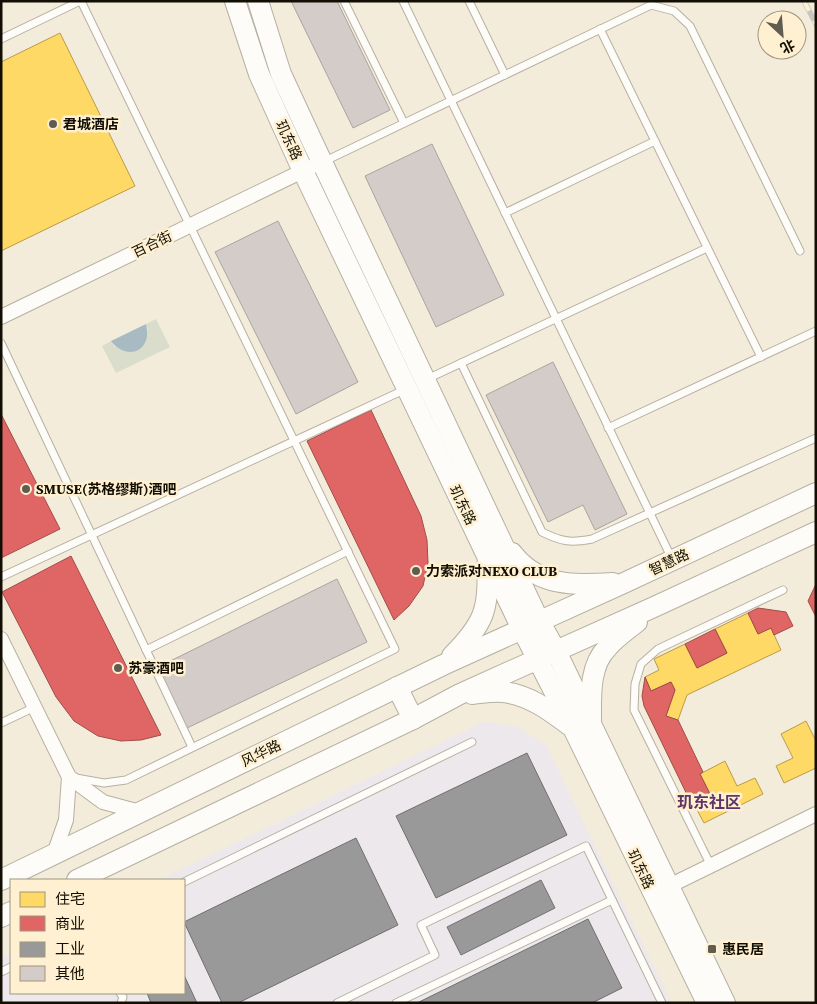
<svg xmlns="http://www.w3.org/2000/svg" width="817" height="1004" viewBox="0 0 817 1004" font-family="'Source Serif 4','Noto Sans SC',serif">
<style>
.industrial{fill:#ede8ec}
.green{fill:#daddcc}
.water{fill:#a8bac2}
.homes{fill:#ffd966;stroke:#b89c49}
.shops{fill:#e06666;stroke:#a24c49}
.industry{fill:#999;stroke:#706f6c}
.building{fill:#d4ccc8;stroke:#aba3a0}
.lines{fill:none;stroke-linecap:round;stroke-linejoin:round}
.service-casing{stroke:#b6b0a2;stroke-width:9}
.minor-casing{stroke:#b6b0a2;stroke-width:16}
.secondary-casing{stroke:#b6b0a2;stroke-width:22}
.service{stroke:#fdfcf9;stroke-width:7}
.minor{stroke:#fdfcf9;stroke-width:14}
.secondary{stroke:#fdfcf9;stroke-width:20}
.rail-casing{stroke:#c8c6c0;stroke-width:5.5}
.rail{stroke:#fef0d0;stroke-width:4;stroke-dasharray:11;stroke-linecap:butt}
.poi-dot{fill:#615c4f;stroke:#fef0d0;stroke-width:2}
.labels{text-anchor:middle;stroke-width:5;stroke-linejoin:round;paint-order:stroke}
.poi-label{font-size:14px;font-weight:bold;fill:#120e04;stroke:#fef0d0;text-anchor:start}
.street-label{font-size:14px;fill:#120e04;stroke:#fef0d0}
.quarter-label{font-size:16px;font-weight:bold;fill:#5e3469;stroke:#fef0d0}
</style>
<rect width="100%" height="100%" fill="#f4ecda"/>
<!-- industrial -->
<polygon class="industrial" points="485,721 518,727 546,745 672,1003 1,1003 1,958 11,953 11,993 184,993 184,880 159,880"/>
<!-- green -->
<polygon class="green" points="156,319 170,347 116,373 102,346 111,341 115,347 148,331 146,324"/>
<!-- water -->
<path class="water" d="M146,324C153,351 127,362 111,341Z"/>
<!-- homes -->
<g class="homes">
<polygon points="60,33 135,186 1,251 1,62"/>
<polygon points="748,613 758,634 771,628 781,650 687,695 678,720 666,716 675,690 671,682 651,691 645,677 659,670 654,659 685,644 697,668 727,653 715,629"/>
<polygon points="806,721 816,741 816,768 784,783 776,766 793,758 781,734"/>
<polygon points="725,761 737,786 755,778 763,794 704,823 695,806 712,798 700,774"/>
</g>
<!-- shops -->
<g class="shops">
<polygon points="371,410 421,516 427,540 428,563 423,586 409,606 394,620 307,441"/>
<polygon points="1,414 60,529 1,558"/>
<polygon points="71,556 161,735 141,740 121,741 98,736 74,721 56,697 2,592"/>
<polygon points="816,584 816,617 808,601"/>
<polygon points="758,608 786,612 793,626 774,635 771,628 758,634 748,613"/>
<polygon points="715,629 727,653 697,668 685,644"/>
<polygon points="645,677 651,691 671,682 675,690 666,716 678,720 703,772 700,774 712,798 693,807 644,706 642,696"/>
</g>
<!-- industry -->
<g class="industry">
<polygon points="527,753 567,835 436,898 396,816"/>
<polygon points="356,838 398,925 238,1003 222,1003 184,922"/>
<polygon points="541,880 555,908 461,955 447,927"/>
<polygon points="588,919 622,988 592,1003 417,1003"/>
<polygon points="184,975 197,1003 151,1003 147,993 184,993"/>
</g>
<!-- building -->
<g class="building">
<polygon points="291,1 337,1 390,110 353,128"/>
<polygon points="432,144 504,295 436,327 365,176"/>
<polygon points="278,221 358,382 296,414 215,252"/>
<polygon points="553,362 627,514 595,530 583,505 548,522 486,395"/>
<polygon points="337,579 367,642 185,729 156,668"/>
</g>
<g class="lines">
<defs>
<g id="service">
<polyline points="344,1 404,123"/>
<polyline points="403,1 672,559"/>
<polyline points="469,1 505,75"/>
<polyline points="600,29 761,357"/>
<polyline points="1,39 80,1"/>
<polyline points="323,162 651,5 674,11 690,26 800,251"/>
<polyline points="505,213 655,141"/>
<polyline points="1,343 192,747"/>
<path d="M461,363L542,532C562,542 571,543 592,539L816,438"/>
<polyline points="427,379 707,248"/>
<polyline points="608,428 816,331"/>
<polyline points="1,577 406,389"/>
<polyline points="146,650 348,551"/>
<polyline points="1,723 35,707"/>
<polyline points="76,778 104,783 126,780 395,649 81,1"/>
<polyline points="711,866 634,710 635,684 641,664 658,649 783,590"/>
<polyline points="184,882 472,742"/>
<polyline points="1,972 11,967"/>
<polyline points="120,993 123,997 121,1003"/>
<polyline points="337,1003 435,955 421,925 586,846 662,1003"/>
<polyline points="396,1003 612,900"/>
</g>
<g id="minor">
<polyline points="1,317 311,167"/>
<polyline points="1,639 69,777 103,802 140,812"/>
<polyline points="54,854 66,820 69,777"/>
<polyline points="661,890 816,814"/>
</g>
<g id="secondary">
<polyline points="235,1 259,74 303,171 522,629 573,728 707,1003"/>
<polyline points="258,1 281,74 313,143 539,621 556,651 725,1003"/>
<path d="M512,553C538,587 574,585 613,583"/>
<path d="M452,656C483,625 490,609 487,565"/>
<polyline points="397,687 413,719"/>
<path d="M472,694C482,693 493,691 503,692C529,695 549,710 569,725"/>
<path d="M591,720C591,697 589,666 607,648C615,638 627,630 637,622"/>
<polyline points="1,880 443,665 626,582 816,493"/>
<polyline points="77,880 413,719 460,694 654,607 816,532"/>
<polyline points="1,917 11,912"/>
</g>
</defs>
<!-- service casing -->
<use href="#service" class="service-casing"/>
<!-- minor casing -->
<use href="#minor" class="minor-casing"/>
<!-- secondary casing -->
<use href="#secondary" class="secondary-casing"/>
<!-- service -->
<use href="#service" class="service"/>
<!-- minor -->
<use href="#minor" class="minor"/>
<!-- secondary -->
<use href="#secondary" class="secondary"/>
<defs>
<polyline id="rail" points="804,1 816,24"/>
</defs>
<!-- rail casing -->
<use href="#rail" class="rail-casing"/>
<!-- rail -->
<use href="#rail" class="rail"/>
</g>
<!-- markers -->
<g class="poi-dot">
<circle cx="53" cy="124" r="5"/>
<circle cx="26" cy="489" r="5"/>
<circle cx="416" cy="571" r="5"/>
<circle cx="118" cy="668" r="5"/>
<rect x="707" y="944" width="10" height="10" rx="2.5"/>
</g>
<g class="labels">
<!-- poi labels -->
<g class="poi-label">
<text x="63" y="129">君城酒店</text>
<text x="36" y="494">SMUSE(苏格缪斯)酒吧</text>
<text x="426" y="576">力索派对NEXO CLUB</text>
<text x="128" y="673">苏豪酒吧</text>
<text x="722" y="954">惠民居</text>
</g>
<!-- street labels -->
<g class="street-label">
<text transform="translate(289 140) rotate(65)" y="5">玑东路</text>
<text transform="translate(152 244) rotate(-26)" y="5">百合街</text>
<text transform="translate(463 505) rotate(64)" y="5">玑东路</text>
<text transform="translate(669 562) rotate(-25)" y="5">智慧路</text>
<text transform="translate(261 753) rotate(-26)" y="5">风华路</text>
<text transform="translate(641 869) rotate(64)" y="5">玑东路</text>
</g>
<!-- quarter labels -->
<g class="quarter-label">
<text x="709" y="808">玑东社区</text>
</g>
</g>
<!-- border -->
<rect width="817" height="1004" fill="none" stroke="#120e04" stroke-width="5"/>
<!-- legend -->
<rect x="10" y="879" width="175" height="115" fill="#fef0d0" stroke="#a0967e"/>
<rect x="20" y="892" width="25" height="15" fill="#ffd966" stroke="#a0967e"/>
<text x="55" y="904" font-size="15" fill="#120e04">住宅</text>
<rect x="20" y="916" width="25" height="15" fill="#e06666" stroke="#a0967e"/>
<text x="55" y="929" font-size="15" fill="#120e04">商业</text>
<rect x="20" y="942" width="25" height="15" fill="#999999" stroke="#a0967e"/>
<text x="55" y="954" font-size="15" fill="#120e04">工业</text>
<rect x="20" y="966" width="25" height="15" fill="#d4ccc8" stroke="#a0967e"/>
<text x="55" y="979" font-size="15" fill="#120e04">其他</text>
<!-- north arrow -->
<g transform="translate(782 35) rotate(154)"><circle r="24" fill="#fef0d0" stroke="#a0967e"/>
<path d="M0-4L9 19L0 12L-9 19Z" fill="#615c4f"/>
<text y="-8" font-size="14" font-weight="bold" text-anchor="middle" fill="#120e04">北</text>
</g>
</svg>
